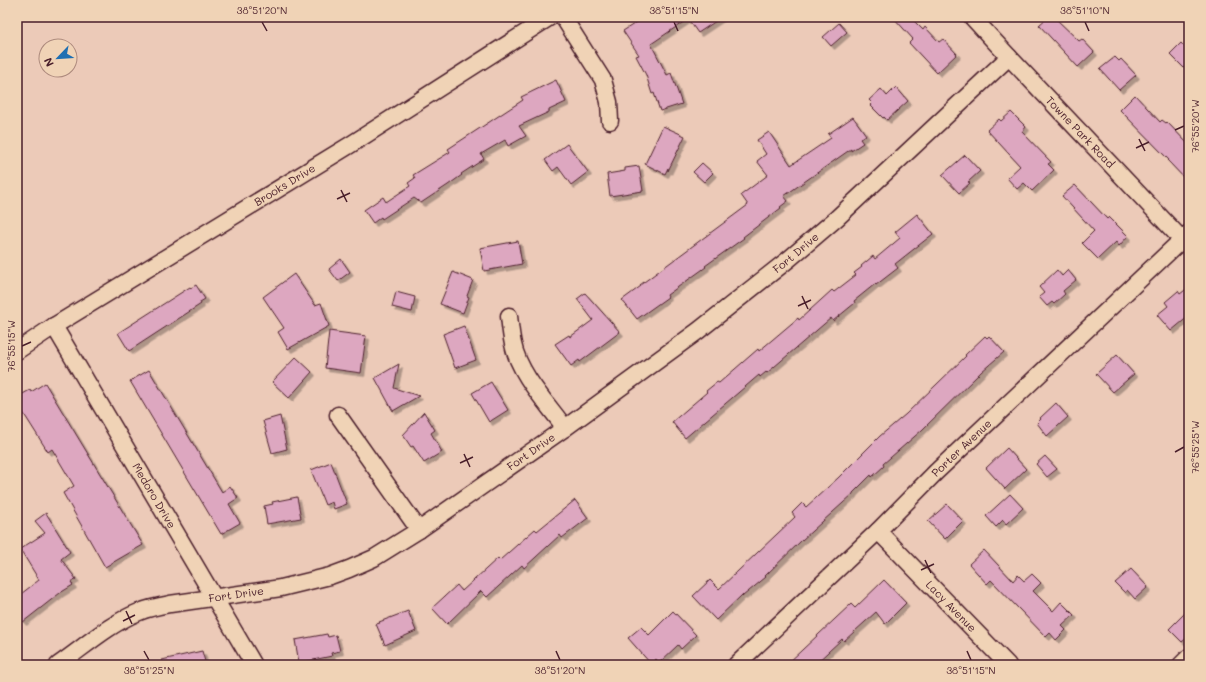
<svg xmlns="http://www.w3.org/2000/svg" width="1206" height="682" viewBox="0 0 1206 682" font-family="Mali,sans-serif">
<style>
.building{fill:#dda7c0;stroke:#4a1f2b;filter:url(#shadow)}
.lines{fill:none;stroke-linecap:round;stroke-linejoin:round}
.minor-casing{stroke:#4a1f2b;stroke-width:19}
.minor{stroke:#f0d3b6;stroke-width:16}
.ticks{fill:none;stroke:#4a1f2b;stroke-width:1.5}
.labels{text-anchor:middle;stroke-width:3;stroke-linejoin:round;paint-order:stroke}
.street-label{font-size:11px;fill:#4a1f2b;stroke:#f0d3b6}
.neatline{fill:none;stroke:#4a1f2b;stroke-width:1.5}
.ticks-label{font-size:10px;text-anchor:middle;fill:#4a1f2b}
</style>
<defs>
<filter id="shadow"><feDropShadow dx="3.5" dy="3.5" stdDeviation="0" flood-color="#0004"/></filter>
</defs>
<rect width="100%" height="100%" fill="#eccab8"/>
<filter id="ink" filterUnits="userSpaceOnUse"><feTurbulence type="fractalNoise" baseFrequency=".025" numOctaves="2"/><feDisplacementMap in="SourceGraphic" scale="8" xChannelSelector="R" yChannelSelector="G"/><feConvolveMatrix kernelMatrix="1 2 1 2 8 2 1 2 1" color-interpolation-filters="sRGB"/></filter>
<g filter="url(#ink)">
<!-- building -->
<g class="building">
<polygon points="645,17 722,17 698,33 688,19 651,44 667,75 671,73 682,104 660,111 654,93 652,94 646,75 636,56 639,55 623,31"/>
<polygon points="893,17 910,17 923,30 925,27 939,42 943,39 957,54 937,73 909,43 913,39"/>
<polygon points="1048,17 1054,17 1079,41 1082,39 1094,52 1078,67 1039,25"/>
<polygon points="839,23 847,32 831,46 823,37"/>
<polygon points="1181,43 1189,51 1189,73 1170,54"/>
<polygon points="1115,57 1119,61 1121,59 1136,75 1119,90 1100,69"/>
<polygon points="556,80 566,102 549,110 549,112 519,126 526,136 508,146 505,140 481,154 484,159 461,174 462,175 448,185 421,203 414,198 382,219 381,217 373,223 364,210 383,197 386,202 410,186 408,183 415,178 413,175 450,152 448,149 523,100 521,97"/>
<polygon points="896,87 908,101 887,120 884,117 883,118 870,105 872,103 869,100 881,89 887,96"/>
<polygon points="1135,95 1160,122 1162,120 1166,123 1167,122 1189,145 1189,183 1168,161 1169,160 1120,110"/>
<polygon points="1011,112 1026,127 1022,132 1051,162 1048,164 1054,170 1032,191 1024,183 1017,189 1007,178 1020,166 987,130 999,119 1001,121"/>
<polygon points="853,117 866,135 860,139 863,143 851,151 851,149 784,196 788,201 780,207 781,208 743,237 744,238 705,266 706,267 667,295 668,297 637,319 622,300 641,286 640,285 748,205 741,195 768,175 757,161 766,154 757,140 769,132 791,165 831,138 828,134"/>
<polygon points="663,126 685,136 668,171 668,168 665,174 645,164"/>
<polygon points="567,144 588,172 571,185 558,167 553,171 545,160"/>
<polygon points="965,155 980,171 968,182 970,183 959,193 942,175"/>
<polygon points="702,163 713,173 704,182 693,172"/>
<polygon points="639,166 643,191 610,196 607,174 625,171 625,168"/>
<polygon points="1075,185 1107,219 1109,217 1128,236 1119,246 1116,242 1098,259 1082,243 1094,231 1062,196"/>
<polygon points="917,214 933,234 895,264 898,268 876,285 875,284 854,301 855,303 833,321 831,318 767,373 766,372 760,377 759,375 685,438 672,422 707,392 706,391 717,382 719,383 758,349 759,351 798,318 799,320 832,290 834,292 856,275 854,273 862,267 861,266 873,256 875,259 900,238 895,232"/>
<polygon points="518,241 522,264 484,271 480,248"/>
<polygon points="341,259 350,272 338,281 329,269"/>
<polygon points="1057,270 1062,276 1068,270 1076,280 1063,291 1065,294 1054,304 1052,302 1047,306 1039,297 1044,293 1039,287"/>
<polygon points="453,272 473,280 467,296 469,297 463,313 440,304"/>
<polygon points="294,274 315,305 321,303 329,326 288,349 278,332 284,328 263,297"/>
<polygon points="196,285 205,299 200,302 201,304 129,351 118,333 190,287 191,288"/>
<polygon points="1189,287 1189,316 1171,331 1157,315 1168,306 1165,302 1178,291 1180,294"/>
<polygon points="396,292 415,297 412,312 392,307"/>
<polygon points="585,293 620,332 580,362 579,360 571,366 555,344 569,335 570,337 593,320 577,299"/>
<polygon points="464,326 476,360 455,368 443,334"/>
<polygon points="329,331 366,336 361,373 325,368"/>
<polygon points="985,336 987,338 989,336 1004,352 981,372 922,430 883,464 884,466 872,477 871,475 853,493 853,494 802,540 765,576 766,577 743,596 742,595 716,620 693,596 710,580 719,589 795,517 792,513 802,503 806,507 838,478 880,436 906,414 966,356 965,355"/>
<polygon points="1117,355 1134,374 1113,392 1096,374"/>
<polygon points="296,357 312,372 289,398 272,382"/>
<polygon points="399,364 394,388 419,396 393,411 375,378"/>
<polygon points="149,370 222,492 230,486 238,498 229,504 240,523 221,534 130,381"/>
<polygon points="491,382 508,410 489,422 472,393"/>
<polygon points="45,383 143,545 105,567 63,493 74,486 52,449 48,452 17,403 17,397 30,390 31,392"/>
<polygon points="1056,403 1068,417 1047,436 1037,423 1041,419 1040,418"/>
<polygon points="424,412 435,430 431,433 442,452 424,463 413,446 411,447 403,435"/>
<polygon points="280,416 287,449 272,453 263,421"/>
<polygon points="1007,448 1026,469 1005,489 986,468"/>
<polygon points="1045,456 1057,469 1047,477 1036,464"/>
<polygon points="331,462 347,504 334,509 332,502 325,505 311,470"/>
<polygon points="1010,494 1023,508 1006,524 1003,520 996,527 986,516"/>
<polygon points="297,497 301,518 267,524 264,506 273,504 272,502"/>
<polygon points="575,500 588,518 562,538 560,535 524,568 522,565 487,597 481,591 447,624 432,608 457,585 462,591 498,558 500,560 535,529 537,531"/>
<polygon points="947,504 963,521 945,539 928,521"/>
<polygon points="46,513 70,552 61,559 76,579 71,582 73,585 60,593 23,622 17,615 17,597 39,580 20,549 45,533 35,521"/>
<polygon points="984,550 1013,581 1018,575 1024,581 1032,574 1041,583 1033,591 1053,611 1061,602 1074,615 1062,626 1066,630 1056,640 1050,633 1046,637 991,580 987,584 969,564"/>
<polygon points="1131,569 1148,587 1135,599 1127,590 1125,593 1115,583"/>
<polygon points="884,580 906,603 885,624 876,612 844,641 842,639 814,665 786,665 851,604 855,608"/>
<polygon points="1189,609 1189,636 1182,642 1169,629"/>
<polygon points="408,611 416,631 385,645 376,624 380,623 379,622"/>
<polygon points="673,611 696,635 681,649 678,645 659,663 656,659 651,664 628,638 641,627 649,635"/>
<polygon points="327,634 328,637 336,635 340,651 331,653 332,656 299,663 295,640"/>
<polygon points="202,651 206,665 163,665 162,660"/>
</g>
<g class="lines">
<defs>
<g id="minor">
<polyline points="563,17 603,80 609,102 610,121"/>
<path id="s1" d="M972,17L1009,57L1189,247"/>
<path d="M509,316C510,325 511,335 513,344C519,374 547,403 565,428"/>
<path id="s2" d="M54,326L254,665"/>
<path id="s3" d="M17,351L54,326L350,145L550,17"/>
<polyline points="338,415 419,530"/>
<path id="s4" d="M878,531L1008,665"/>
<path id="s5" d="M58,665C84,647 109,624 139,612C149,608 159,606 170,604L281,588L330,576L349,569L374,558L419,530L565,428L698,331L789,259L837,218L1009,57"/>
<path id="s6" d="M736,665L878,531L936,472L1189,233"/>
<polyline points="1181,665 1189,657"/>
</g>
</defs>
<!-- minor casing -->
<use href="#minor" class="minor-casing"/>
<!-- minor -->
<use href="#minor" class="minor"/>
</g>
</g>
<!-- ticks -->
<path class="ticks" d="M262,22L267,31M674,22L678,31M1085,22L1089,31M1175,130L1184,126M1139,139L1145,151M1136,148L1149,142M341,190L347,202M337,199L350,193M802,296L808,309M798,306L811,300M22,346L31,342M1175,452L1184,447M464,454L470,467M460,463L473,457M925,560L931,573M921,570L934,564M126,611L132,624M123,621L135,615M144,651L149,660M556,651L560,660M967,651L971,660"/>
<g class="labels">
<!-- street labels -->
<g class="street-label">
<text dy="4" stroke="none"><textPath href="#s1" startOffset="158">Towne Park Road</textPath></text>
<text dy="4" stroke="none"><textPath href="#s3" startOffset="315">Brooks Drive</textPath></text>
<text dy="4" stroke="none"><textPath href="#s5" startOffset="860">Fort Drive</textPath></text>
<text dy="4" stroke="none"><textPath href="#s6" startOffset="313">Porter Avenue</textPath></text>
<text dy="4" stroke="none"><textPath href="#s5" startOffset="529">Fort Drive</textPath></text>
<text dy="4" stroke="none"><textPath href="#s2" startOffset="197">Medoro Drive</textPath></text>
<text dy="4" stroke="none"><textPath href="#s5" startOffset="196">Fort Drive</textPath></text>
<text dy="4" stroke="none"><textPath href="#s4" startOffset="105">Lacy Avenue</textPath></text>
</g>
</g>
<!-- margin -->
<rect width="1206" height="682" fill="none" stroke="#f0d3b6" stroke-width="44"/>
<!-- north arrow -->
<g transform="translate(58 58) rotate(245)"><circle r="19" fill="#f0d3b6" stroke="#ae8b7e"/>
<path d="M0-3L7 15L0 10L-7 15Z" fill="#1f6fb2"/>
<text y="-6" font-size="11" font-weight="bold" text-anchor="middle" fill="#4a1f2b">N</text>
</g>
<rect x="22" y="22" width="1162" height="638" class="neatline"/>
<g class="ticks-label">
<text x="262" y="14">38°51'20"N</text>
<text x="674" y="14">38°51'15"N</text>
<text x="1085" y="14">38°51'10"N</text>
<text transform="translate(1195 126) rotate(-90)" y="4">76°55'20"W</text>
<text transform="translate(11 346) rotate(-90)" y="4">76°55'15"W</text>
<text transform="translate(1195 447) rotate(-90)" y="4">76°55'25"W</text>
<text x="149" y="674">38°51'25"N</text>
<text x="560" y="674">38°51'20"N</text>
<text x="971" y="674">38°51'15"N</text>
</g>
</svg>
